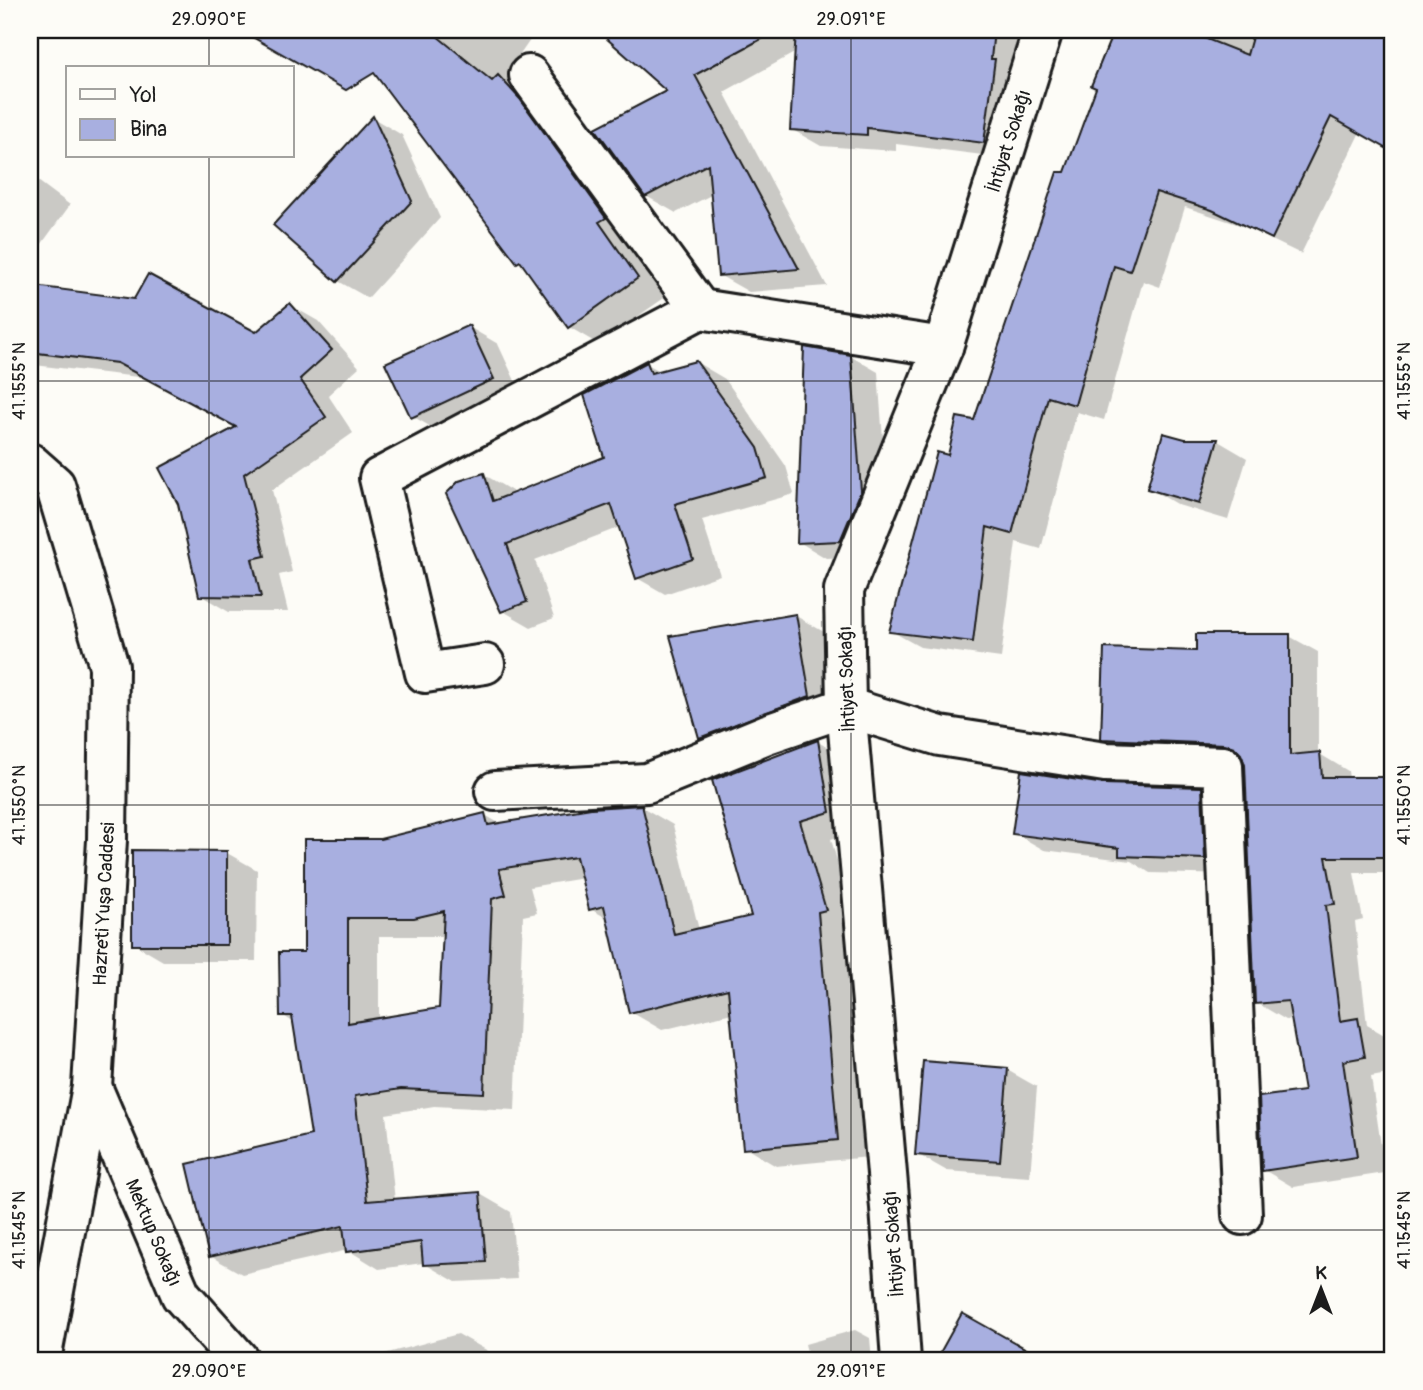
<svg xmlns="http://www.w3.org/2000/svg" width="1423" height="1390" viewBox="0 0 1423 1390" font-family="Pangolin,sans-serif">
<style>
.shadow{fill:#0003;fill-rule:evenodd}
.building{fill:#a8afe0;stroke:#1c1c1c;stroke-width:2;fill-rule:evenodd}
.lines{fill:none;stroke-linecap:round;stroke-linejoin:round}
.minor-casing{stroke:#1c1c1c;stroke-width:44}
.tertiary-casing{stroke:#1c1c1c;stroke-width:44}
.minor{stroke:#fdfcf7;stroke-width:38}
.tertiary{stroke:#fdfcf7;stroke-width:38}
.ticks{fill:none;stroke:#1c1c1c;stroke-width:2;stroke-opacity:0.45}
.labels{text-anchor:middle;stroke-width:5;stroke-linejoin:round;paint-order:stroke}
.street-label{font-size:19px;fill:#1c1c1c;stroke:#fdfcf7}
.neatline{fill:none;stroke:#1c1c1c;stroke-width:2.5}
.ticks-label{font-size:18px;text-anchor:middle;fill:#1c1c1c}
</style>
<rect width="100%" height="100%" fill="#fdfcf7"/>
<filter id="ink" filterUnits="userSpaceOnUse"><feTurbulence type="fractalNoise" baseFrequency=".0143" numOctaves="2"/><feDisplacementMap in="SourceGraphic" scale="14" xChannelSelector="R" yChannelSelector="G"/><feConvolveMatrix kernelMatrix="1 2 1 2 8 2 1 2 1" color-interpolation-filters="sRGB"/></filter>
<g filter="url(#ink)">
<!-- shadow -->
<g class="shadow">
<polygon points="414,30 537,30 508,72 549,118 667,296 598,344 569,327 526,266 518,262 377,74"/>
<polygon points="600,30 1025,30 1014,159 896,144 896,151 821,146 791,129 796,52 724,92 827,286 749,292 719,275 713,194 676,213 646,196 669,91"/>
<polygon points="1115,30 1393,30 1393,150 1360,132 1301,254 1243,226 1185,207 1160,287 1143,281 1104,420 1077,412 1041,549 1016,542 1001,658 920,647 891,631 949,457 975,423 1098,88 1093,85"/>
<polygon points="373,118 402,135 440,218 368,298 338,281 275,225"/>
<polygon points="30,175 70,205 30,260"/>
<polygon points="30,287 135,301 257,334 290,305 318,321 359,367 328,395 353,433 272,490 292,572 279,575 288,612 229,612 200,595 238,428 147,378 34,365 30,376"/>
<polygon points="469,327 498,344 522,396 442,433 412,416"/>
<polygon points="850,356 878,372 888,507 868,556 826,558 799,542"/>
<polygon points="696,362 725,379 786,466 794,494 702,520 720,575 665,594 637,578 620,527 535,560 554,618 531,627 503,611 483,474 512,491 513,495 606,458 647,364 662,372"/>
<polygon points="1185,441 1218,441 1247,458 1228,520 1178,505 1149,488"/>
<polygon points="796,616 824,632 838,712 729,753 701,737"/>
<polygon points="1289,636 1318,652 1318,753 1348,771 1349,778 1393,778 1393,873 1354,873 1363,920 1355,922 1367,1025 1386,1036 1393,1071 1393,1073 1371,1077 1385,1173 1293,1187 1264,1170 1306,1092 1293,1019 1286,1020 1257,1003 1245,760 1132,755 1103,738 1198,652"/>
<path d="M818,742L849,760L861,830L831,839L856,928L869,1157L776,1166L744,1147L732,1013L662,1030L631,1012L609,919L590,909L583,878L530,887L537,913L523,916L515,1110L434,1106L386,1114L395,1201L480,1194L511,1212L517,1279L456,1282L423,1263L379,1269L348,1250L242,1274L210,1256L313,1136L293,1022L282,1015L306,954L380,841L485,815L502,825L642,807L673,825L699,930L753,918ZM379,936H444L441,1009L379,1019Z"/>
<polygon points="1104,786 1202,789 1231,806 1234,875 1150,873 1131,861 1044,850 1014,833"/>
<polygon points="227,853 257,870 256,961 163,961 134,944"/>
<polygon points="1007,1070 1037,1087 1030,1177 947,1171 917,1154"/>
<polygon points="962,1316 1042,1360 938,1360"/>
<polygon points="855,1330 870,1338 872,1360 809,1360 805,1344"/>
<polygon points="458,1334 488,1351 490,1360 386,1360 384,1354"/>
</g>
<!-- building -->
<g class="building">
<polygon points="240,30 447,30 437,36 492,81 498,75 520,99 606,218 599,222 638,278 568,328 520,261 517,263 374,73 346,90"/>
<polygon points="597,30 778,30 695,75 799,269 718,276 708,164 645,197 595,128 666,91"/>
<polygon points="796,30 994,30 991,59 995,59 984,143 867,128 867,135 790,130"/>
<polygon points="1114,30 1184,30 1247,55 1254,30 1393,30 1393,152 1331,117 1272,239 1212,210 1156,192 1130,271 1114,266 1075,405 1048,397 1012,534 987,527 973,642 889,632 937,452 948,455 957,417 974,420 1057,172 1065,172 1096,88 1091,86"/>
<polygon points="373,116 412,201 337,282 273,225"/>
<polygon points="148,274 256,332 290,303 332,350 300,379 326,417 244,474 265,556 252,559 261,597 199,596 178,504 159,468 236,427 117,363 30,352 30,326 35,286 134,299"/>
<polygon points="469,325 494,379 411,418 385,363"/>
<polygon points="804,347 851,355 861,491 840,541 797,543"/>
<polygon points="696,361 758,448 767,478 675,504 693,559 636,579 611,504 507,544 527,602 501,612 446,494 459,481 484,473 493,501 604,457 584,395 647,362 651,373"/>
<polygon points="1163,433 1185,439 1218,439 1199,504 1147,489"/>
<polygon points="796,614 810,696 699,738 670,636"/>
<polygon points="1196,634 1290,634 1290,755 1320,752 1322,777 1393,777 1393,857 1326,857 1335,904 1326,905 1340,1021 1358,1018 1365,1057 1343,1061 1357,1157 1262,1171 1259,1097 1304,1091 1288,1001 1255,1004 1245,765 1241,754 1234,747 1224,744 1101,739 1104,648 1196,651"/>
<path d="M818,740L830,812L800,821L826,910L818,912L838,1140L743,1149L728,989L629,1013L604,906L589,910L576,857L499,869L506,895L492,899L484,1093L401,1089L355,1096L367,1201L480,1192L486,1262L423,1265L421,1242L346,1252L343,1226L209,1257L187,1164L311,1135L292,1016H280L279,952H304V839H380L485,813L488,825L591,808L642,805L674,934L751,916L712,780ZM444,911L439,1008L348,1023V918H414Z"/>
<polygon points="1021,771 1104,784 1202,787 1205,859 1119,856 1119,848 1012,834"/>
<polygon points="132,850 227,851 227,945 132,945"/>
<polygon points="923,1061 1008,1068 1000,1161 915,1155"/>
<polygon points="962,1313 1046,1360 936,1360"/>
</g>
<g class="lines">
<defs>
<g id="minor">
<polyline points="529,75 700,309"/>
<polyline points="485,664 425,673 379,478 700,309 943,347"/>
<polyline points="495,791 647,783 767,734 846,707 940,736 1105,762 1223,766 1242,1215"/>
<path id="s1" d="M92,1087L181,1295L239,1360"/>
<path id="s2" d="M901,1360L890,1208L846,707L844,590L943,347L1043,30"/>
</g>
<polyline id="tertiary" points="30,463 55,485 109,666 107,840 92,1087 41,1360"/>
</defs>
<!-- minor casing -->
<use href="#minor" class="minor-casing"/>
<!-- tertiary casing -->
<use href="#tertiary" class="tertiary-casing"/>
<!-- minor -->
<use href="#minor" class="minor"/>
<!-- tertiary -->
<use href="#tertiary" class="tertiary"/>
</g>
</g>
<!-- ticks -->
<path class="ticks" d="M209,30V68M851,30V1360M209,156V1360M30,381H1393M30,805H1393M30,1230H1393"/>
<g class="labels">
<!-- street labels -->
<g class="street-label">
<text dy="7" stroke="none"><textPath href="#s2" startOffset="1251">İhtiyat Sokağı</textPath></text>
<text transform="translate(846 679) rotate(-92)" y="7">İhtiyat Sokağı</text>
<text transform="translate(103 904) rotate(-87)" y="7">Hazreti Yuşa Caddesi</text>
<text dy="7" stroke="none"><textPath href="#s1" startOffset="158">Mektup Sokağı</textPath></text>
<text transform="translate(893 1244) rotate(-94)" y="7">İhtiyat Sokağı</text>
</g>
</g>
<!-- margin -->
<rect width="1423" height="1390" fill="none" stroke="#fdfcf7" stroke-width="77"/>
<!-- legend -->
<rect x="66" y="66" width="228" height="91" fill="#fdfcf7" stroke="#a3a29f" stroke-width="2"/>
<rect x="80" y="89" width="35" height="10" fill="#fdfcf7" stroke="#a3a29f" stroke-width="2"/>
<text x="130" y="102" font-size="21" fill="#1c1c1c">Yol</text>
<rect x="80" y="119" width="35" height="21" fill="#a8afe0" stroke="#a3a29f" stroke-width="2"/>
<text x="130" y="136" font-size="21" fill="#1c1c1c">Bina</text>
<!-- north arrow -->
<g transform="translate(1321 1289)" stroke="#fdfcf7" stroke-width="5" paint-order="stroke">
<path d="M0-5L12 26L0 18L-12 26Z" fill="#1c1c1c"/>
<text y="-10" font-size="19" font-weight="bold" text-anchor="middle" fill="#1c1c1c">K</text>
</g>
<rect x="38" y="38" width="1346" height="1314" class="neatline"/>
<g class="ticks-label">
<text x="209" y="25">29.090°E</text>
<text x="851" y="25">29.091°E</text>
<text transform="translate(19 381) rotate(-90)" y="6">41.1555°N</text>
<text transform="translate(1404 381) rotate(-90)" y="6">41.1555°N</text>
<text transform="translate(19 805) rotate(-90)" y="6">41.1550°N</text>
<text transform="translate(1404 805) rotate(-90)" y="6">41.1550°N</text>
<text transform="translate(19 1230) rotate(-90)" y="6">41.1545°N</text>
<text transform="translate(1404 1230) rotate(-90)" y="6">41.1545°N</text>
<text x="209" y="1377">29.090°E</text>
<text x="851" y="1377">29.091°E</text>
</g>
</svg>
